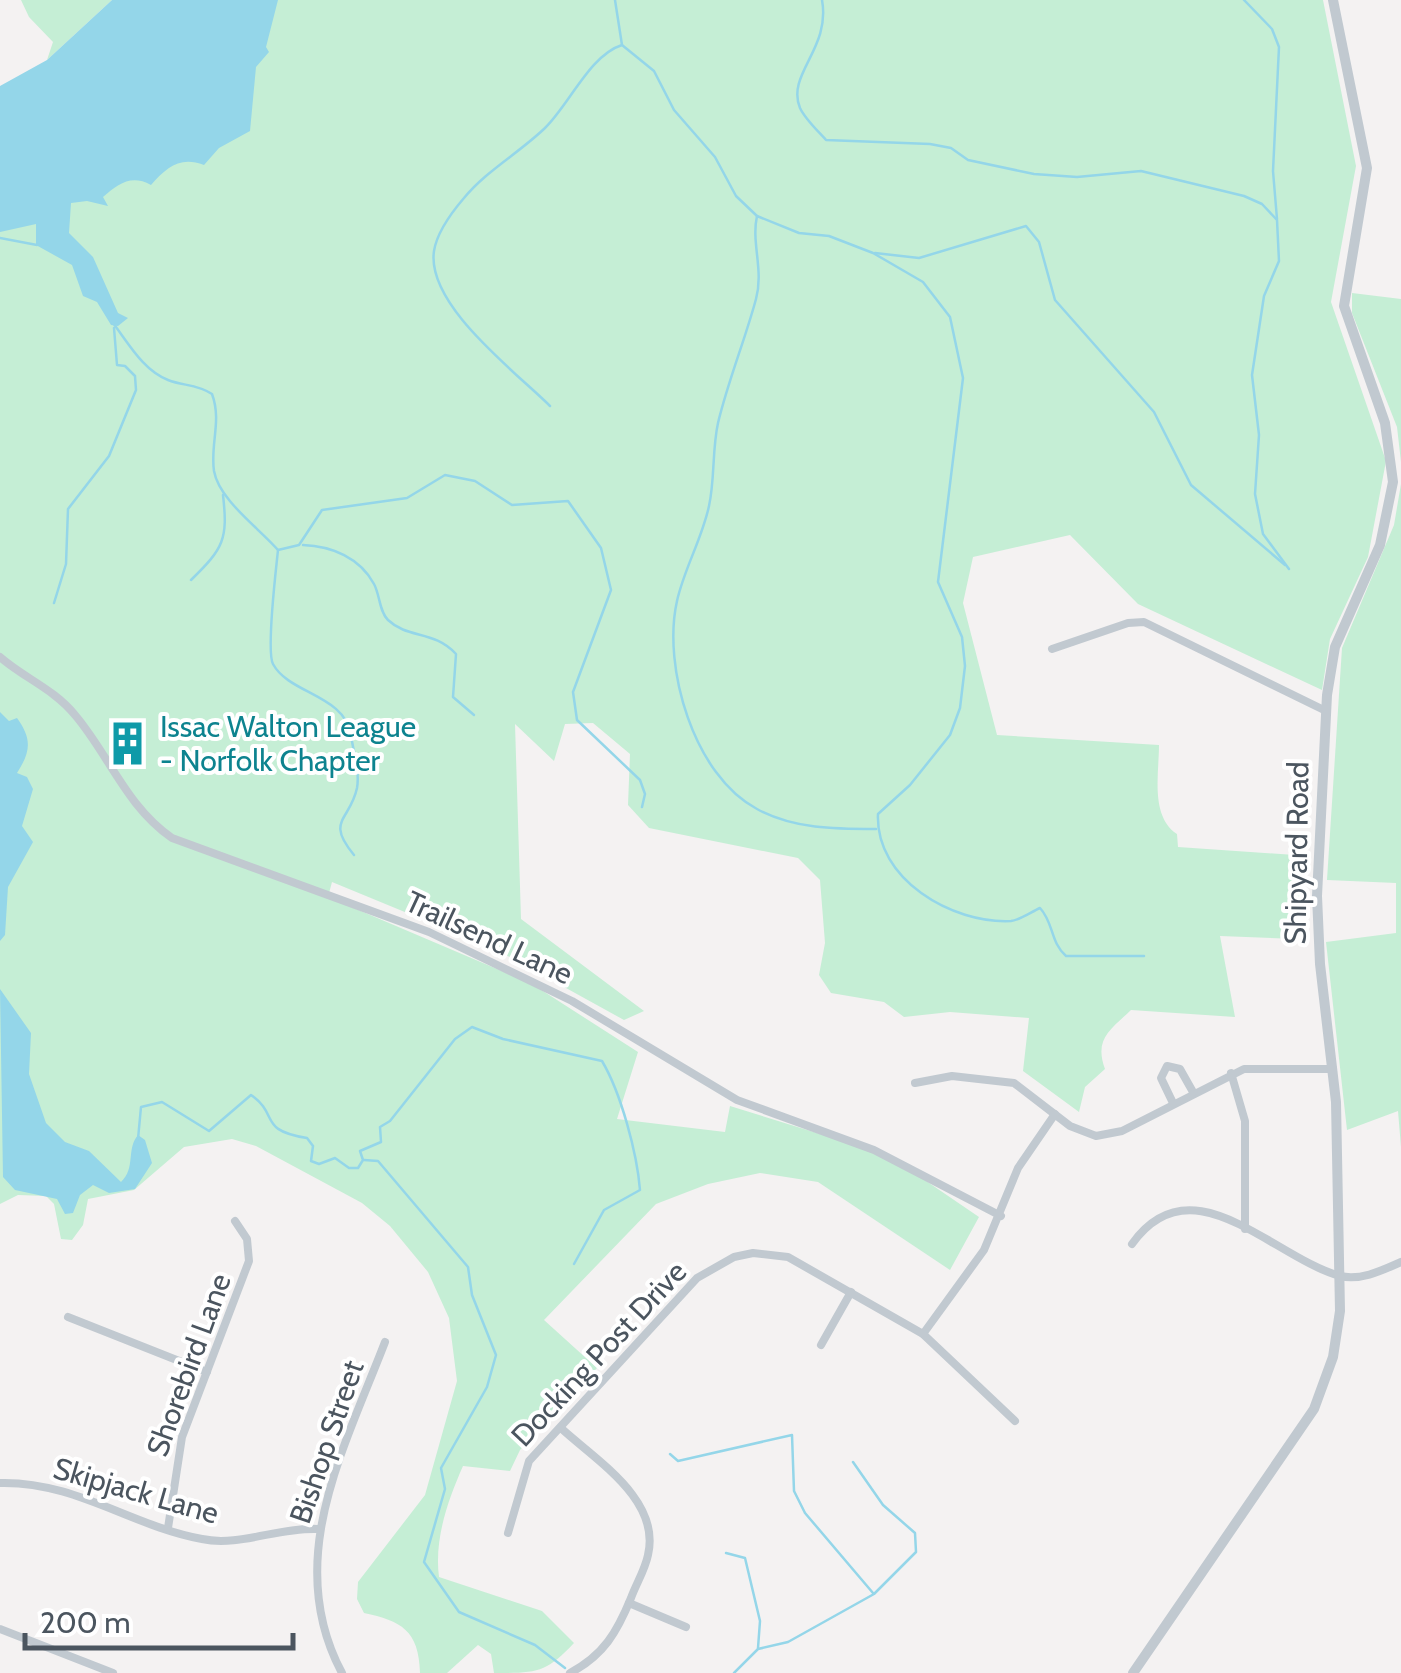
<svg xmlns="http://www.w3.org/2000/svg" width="1401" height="1673" viewBox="0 0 1401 1673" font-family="Cabin,sans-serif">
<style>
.green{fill:#c5eed5}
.water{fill:#94d6e9}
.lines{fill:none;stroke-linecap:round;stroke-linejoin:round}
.stream{stroke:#94d6e9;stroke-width:2.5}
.minor{stroke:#c1c9d0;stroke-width:8}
.tertiary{stroke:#c1c9d0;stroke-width:10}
.labels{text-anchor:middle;stroke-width:8;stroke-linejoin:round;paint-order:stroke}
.culture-label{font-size:30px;fill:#0d838f;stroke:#fff;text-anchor:start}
.street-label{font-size:30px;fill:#4b555f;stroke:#fff}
</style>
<rect width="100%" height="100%" fill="#f4f2f2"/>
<!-- green -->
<g class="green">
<polygon points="21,0 112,0 47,60 53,42 29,17"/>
<path d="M252,0H1323L1356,166L1331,302L1386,461L1368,557L1330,639L1322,690L1138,604L1070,535L973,557L963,603L997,735L1159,745C1159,774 1150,816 1177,834L1178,847L1309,856L1297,939L1220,936L1235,1017L1131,1010C1110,1030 1094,1039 1105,1069L1085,1087L1079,1112L1023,1071L1029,1018L950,1012L904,1017L884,1002L831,993L819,975L825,943L820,880L798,858L649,828L628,805L630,754L593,723L565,724L554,761L515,724L521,919L644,1011L624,1020L497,950L332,882L328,897L532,984L638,1052L617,1119L725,1132L730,1106L888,1155L979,1217L950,1270L818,1182L760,1173L708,1184L656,1204L544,1320L597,1368L520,1450L510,1471L463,1466C448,1500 434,1539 439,1577L542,1611L574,1643C546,1673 537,1673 494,1673L491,1654L478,1645L447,1673H420C419,1630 401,1621 364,1613L357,1599L358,1582L425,1495L457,1381L449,1318L428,1272L390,1226L362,1203L256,1146L232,1139L184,1147L134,1190L88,1199L83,1225L72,1240L61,1239L54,1204L46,1196L18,1195L0,1204V187Z"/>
<polygon points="1352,293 1401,299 1401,462 1397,427 1352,313"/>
<polygon points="1401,484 1401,1147 1398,1111 1347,1130 1326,942 1396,933 1396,883 1327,880 1342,648 1394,525"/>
</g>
<!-- water -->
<g class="water">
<path d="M112,0H278L266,47L269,52L256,67L250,131L219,148L204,165C180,156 167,167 151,185C131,174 118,184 103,197L108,206L87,201L71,203L69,233L93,257L118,313L128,318L118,326L111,325L97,302L83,296L72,265L36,245V224L0,232V86L47,60Z"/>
<path d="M0,712L9,721L17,718C32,739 31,751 17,773L27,777L33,789L22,826L33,842L8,887L5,935L0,941Z"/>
<path d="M0,989L31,1033L29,1074L46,1123L65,1142L89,1151L121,1182C136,1168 126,1149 138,1135L145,1140L152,1163L135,1189L109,1193L93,1185L80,1195L73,1213L65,1214L57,1199L15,1190L3,1177Z"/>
</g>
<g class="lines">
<!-- stream -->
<g class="stream">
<path d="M615,0L622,45L654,71L674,110L715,157L736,196L757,216L799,233L829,236L873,253L923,282L950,317L963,378L938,582L962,637L965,666L960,708L950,735L910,785L878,814C875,879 952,924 1011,921C1020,920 1031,912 1040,908C1054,923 1050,942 1066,956H1144"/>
<path d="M822,0C831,49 786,74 800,108C805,119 818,131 826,140L930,144L951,148L968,160L1034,174L1077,177L1141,171L1244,196L1262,204L1277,220L1279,261L1264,296L1252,375L1259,435L1255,494L1263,534L1289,569"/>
<polyline points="1244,0 1272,29 1279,47 1273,171 1277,219"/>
<path d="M757,216C751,243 764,270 756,299C745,340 728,381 718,423C712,450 715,479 709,506C702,539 684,569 677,601C662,667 694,776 757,809C794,829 835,829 876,829"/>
<polyline points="0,238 37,245"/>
<polyline points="875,253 919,258 1026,226 1039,242 1055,300 1154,412 1191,485 1285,565"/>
<path d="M113,323C129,344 143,370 168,380C183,386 197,384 212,394C222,421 210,444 214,471C219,500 259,528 278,550C276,570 266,651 273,664C289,694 345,695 351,735C353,751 360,771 357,788C350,821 325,820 354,855"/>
<path d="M550,406C516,372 426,305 434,251C437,232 452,212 464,198C486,171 519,153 545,128C569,105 590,55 622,45"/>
<path d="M303,545C332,546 360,558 374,584C380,595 379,611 388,620C408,639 434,630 456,654L453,697L474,715"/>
<polyline points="278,550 299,545 322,510 407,498 445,475 475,481 512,505 568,501 601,548 611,590 573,692 577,720 640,780 645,794 642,807"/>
<path d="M191,580C224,548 228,539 223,495"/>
<polyline points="54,603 66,564 68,509 109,456 136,390 135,376 125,366 117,365 114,328"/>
<path d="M138,1139L141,1107L162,1102L209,1131L251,1095C280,1115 257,1130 307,1138L313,1146L311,1161L319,1164L335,1158L349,1168H358L363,1160L360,1151L381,1142L380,1127L390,1121L455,1039L472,1027L503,1039L602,1061C621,1093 637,1153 640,1190L604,1210L574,1264"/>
<polyline points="364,1160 378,1161 468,1267 472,1295 496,1355 487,1387 441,1468 445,1489 424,1562 459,1612 535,1645 565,1668"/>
<polyline points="670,1454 678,1461 792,1435 794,1491 805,1513 873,1593"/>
<polyline points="726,1553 745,1558 760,1621 758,1648"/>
<polyline points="734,1673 758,1649 788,1642 874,1594 916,1552 915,1533 883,1505 853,1462"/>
</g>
<!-- minor -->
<g class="minor">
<polyline points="1052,649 1128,623 1144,622 1326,711"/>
<path d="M0,657C24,678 54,689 75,715C109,755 126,806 172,838L429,932L572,1001L737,1100L874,1150L1001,1216"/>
<polyline points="1231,1073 1245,1121 1245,1229"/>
<polyline points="915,1083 952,1076 1014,1083 1070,1126 1096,1136 1122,1131 1244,1069 1333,1069"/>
<polyline points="1173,1103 1161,1078 1167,1066 1180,1069 1193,1092"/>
<path d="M1132,1244C1192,1160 1272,1257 1340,1276C1361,1281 1383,1270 1401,1262"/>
<polyline points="68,1317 207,1372"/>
<polyline points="923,1334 984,1250 1018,1168 1055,1114"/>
<polyline points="821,1345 851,1292"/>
<path d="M562,1429C597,1461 661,1500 648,1555C645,1570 636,1584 631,1598C617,1632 604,1655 570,1673"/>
<path d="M0,1483C75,1481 131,1526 202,1539C239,1547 279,1527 318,1529"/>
<polyline points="168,1528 182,1437 249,1261 247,1239 235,1221"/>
<polyline points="508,1533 529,1461 697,1278 734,1257 753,1253 788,1257 923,1334 1015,1421"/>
<polyline points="629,1603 686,1627"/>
<polyline points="0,1629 113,1673"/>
<path d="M342,1673C282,1561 344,1449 385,1342"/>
</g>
<!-- tertiary -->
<polyline class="tertiary" points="1133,1673 1314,1409 1333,1357 1340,1311 1336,1102 1320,964 1317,896 1327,695 1335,647 1380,545 1393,482 1385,423 1344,306 1367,168 1333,0"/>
</g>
<!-- icons -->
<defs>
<symbol id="building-bare" viewBox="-9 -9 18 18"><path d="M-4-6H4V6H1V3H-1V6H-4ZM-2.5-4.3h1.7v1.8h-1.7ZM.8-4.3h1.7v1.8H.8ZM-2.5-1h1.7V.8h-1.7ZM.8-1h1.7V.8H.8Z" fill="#0f9aa8" stroke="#fff" stroke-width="2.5" paint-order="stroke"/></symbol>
</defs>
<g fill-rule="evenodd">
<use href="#building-bare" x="96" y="712" width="63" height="63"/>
</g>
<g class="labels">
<!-- culture labels -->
<g class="culture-label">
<text x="160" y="737">Issac Walton League<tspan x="160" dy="34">- Norfolk Chapter</tspan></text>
</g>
<!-- street labels -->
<g class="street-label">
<text transform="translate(1297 853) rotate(-89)" y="10">Shipyard Road</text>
<text transform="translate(489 938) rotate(25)" y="10">Trailsend Lane</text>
<text transform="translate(599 1354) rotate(-47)" y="10">Docking Post Drive</text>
<text transform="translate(189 1365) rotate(-70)" y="10">Shorebird Lane</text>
<text transform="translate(327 1442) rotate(-71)" y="10">Bishop Street</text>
<text transform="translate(136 1491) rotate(16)" y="10">Skipjack Lane</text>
</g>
</g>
<!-- scale -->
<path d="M25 1633v15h268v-15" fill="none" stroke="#4b555f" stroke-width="5"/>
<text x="40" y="1633" font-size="30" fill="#4b555f" stroke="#ffffff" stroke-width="8" paint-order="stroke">200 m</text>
</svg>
